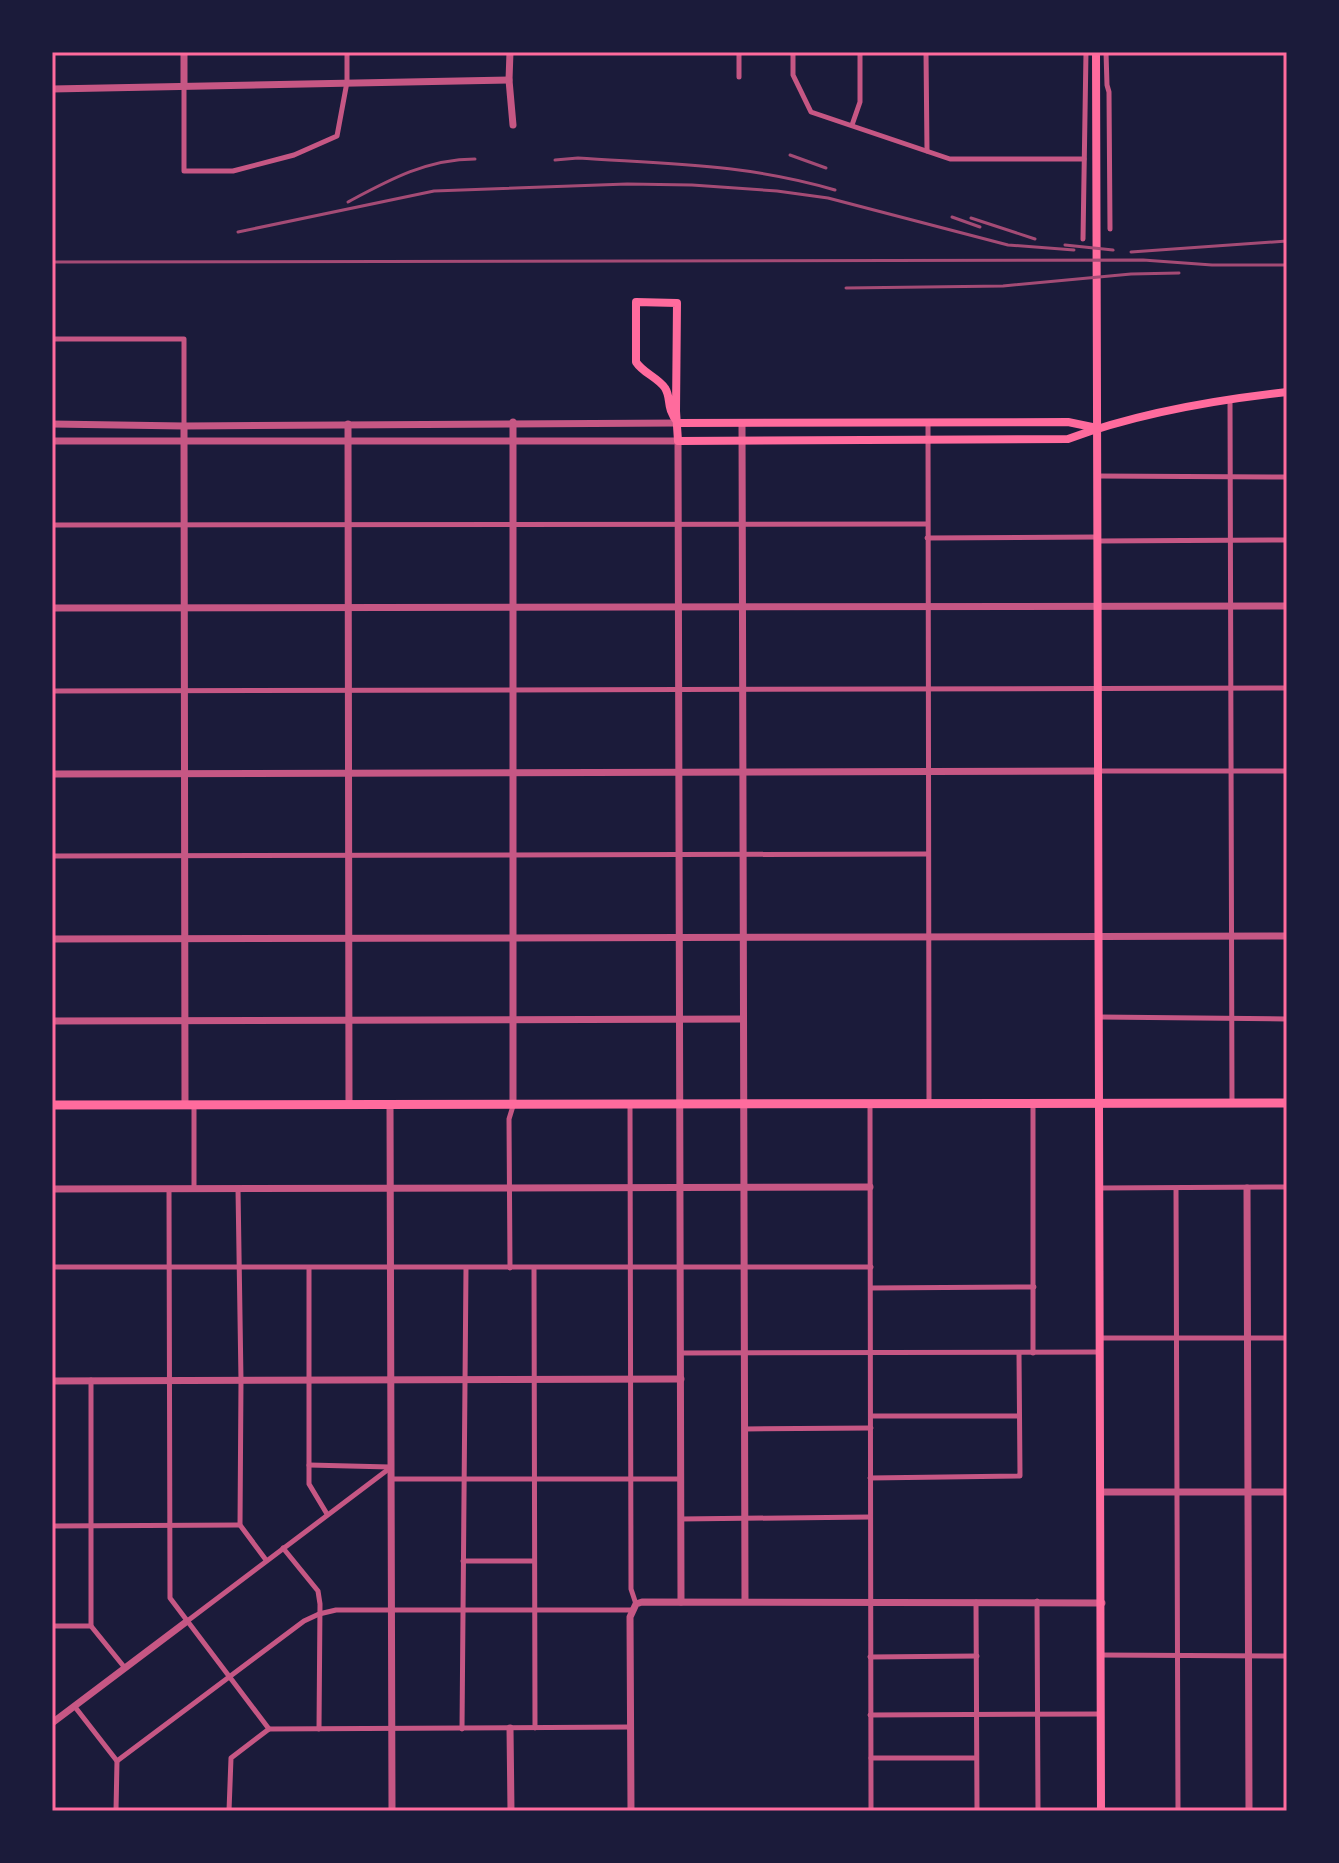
<svg xmlns="http://www.w3.org/2000/svg" width="1339" height="1863" viewBox="0 0 1339 1863" font-family="'Titillium Web',sans-serif">
<style>
.lines{fill:none;stroke-linecap:round;stroke-linejoin:round}
.minor{stroke:#c65784;stroke-width:5}
.tertiary{stroke:#c65784;stroke-width:7}
.secondary{stroke:#ff6b9d;stroke-width:8}
.trunk{stroke:#ff6b9d;stroke-width:9}
.rail{stroke:#a44b75;stroke-width:3}
.neatline{fill:none;stroke:#ff6b9d;stroke-width:3}
</style>
<rect width="100%" height="100%" fill="#1b1b3a"/>
<g class="lines">
<!-- minor -->
<g class="minor">
<polyline points="739,52 739,77"/>
<polyline points="793,52 793,75 811,112 950,159 1084,159"/>
<polyline points="926,52 927,151"/>
<polyline points="1106,52 1107,85 1109,92 1110,229"/>
<polyline points="184,86 184,171 233,171 294,155 337,136 347,82 347,52"/>
<polyline points="852,125 860,102 860,52"/>
<polyline points="1083,239 1086,52"/>
<polyline points="52,339 184,339 184,426"/>
<polyline points="1230,400 1232,1102"/>
<polyline points="928,423 929,1103"/>
<polyline points="1098,476 1287,477"/>
<polyline points="52,525 927,524"/>
<polyline points="927,538 1097,537"/>
<polyline points="1097,541 1287,540"/>
<polyline points="52,691 1287,688"/>
<polyline points="1098,771 1287,771"/>
<polyline points="52,856 928,854"/>
<polyline points="1100,1017 1287,1019"/>
<polyline points="1033,1103 1033,1353"/>
<polyline points="630,1105 631,1589 636,1604"/>
<polyline points="870,1105 871,1811"/>
<polyline points="1101,1188 1287,1187"/>
<polyline points="169,1189 170,1598 269,1729"/>
<polyline points="194,1189 194,1106"/>
<polyline points="238,1189 241,1380 240,1525 266,1560"/>
<polyline points="1176,1189 1178,1811"/>
<polyline points="52,1267 871,1267"/>
<polyline points="309,1268 309,1484 327,1514"/>
<polyline points="510,1268 509,1119 513,1106"/>
<polyline points="534,1268 535,1728"/>
<polyline points="871,1288 1034,1287"/>
<polyline points="1101,1338 1287,1338"/>
<polyline points="681,1353 1100,1352"/>
<polyline points="91,1380 91,1626"/>
<polyline points="871,1416 1019,1416"/>
<polyline points="745,1429 871,1428"/>
<polyline points="309,1465 390,1467"/>
<polyline points="870,1478 1020,1476 1019,1353"/>
<polyline points="391,1479 681,1479"/>
<polyline points="681,1519 870,1517"/>
<polyline points="52,1526 240,1525"/>
<polyline points="283,1548 318,1591 320,1604 319,1729"/>
<polyline points="463,1561 534,1561"/>
<polyline points="1037,1601 1038,1811"/>
<polyline points="976,1602 977,1811"/>
<polyline points="186,1622 390,1468"/>
<polyline points="52,1626 91,1626 125,1668"/>
<polyline points="1101,1655 1287,1656"/>
<polyline points="870,1657 977,1656"/>
<polyline points="75,1707 117,1761 116,1811"/>
<polyline points="870,1715 1101,1714"/>
<polyline points="462,1729 466,1268"/>
<polyline points="871,1758 976,1758"/>
<polyline points="117,1761 304,1621 319,1614 336,1610 631,1610"/>
<polyline points="229,1811 231,1758 269,1729 630,1727"/>
</g>
<!-- tertiary -->
<g class="tertiary">
<polyline points="184,52 184,86"/>
<polyline points="510,52 509,80 513,125"/>
<polyline points="52,89 509,80"/>
<polyline points="513,422 513,1104"/>
<polyline points="742,423 745,1601"/>
<polyline points="52,424 184,426 678,423"/>
<polyline points="348,424 349,1104"/>
<polyline points="184,426 185,1105"/>
<polyline points="52,441 678,441 681,1602"/>
<polyline points="52,608 1287,606"/>
<polyline points="52,774 1097,771"/>
<polyline points="52,939 1287,936"/>
<polyline points="52,1021 743,1019"/>
<polyline points="390,1104 392,1811"/>
<polyline points="1247,1188 1249,1811"/>
<polyline points="52,1189 870,1187"/>
<polyline points="52,1381 681,1379"/>
<polyline points="1102,1492 1287,1492"/>
<polyline points="52,1723 186,1622"/>
<polyline points="510,1728 511,1811"/>
<polyline points="631,1811 630,1617 636,1604 642,1602 1102,1603"/>
</g>
<!-- secondary -->
<g class="secondary">
<polyline points="1096,52 1101,1811"/>
<path d="M678,423C665,407 672,399 665,388C657,377 643,373 636,362V302L677,303L676,411L678,441L1068,439C1137,413 1214,400 1287,392"/>
<polyline points="678,423 1068,422 1097,428"/>
</g>
<!-- trunk -->
<polyline class="trunk" points="52,1105 1287,1103"/>
<!-- rail -->
<g class="rail">
<polyline points="790,155 826,168"/>
<path d="M555,160L578,158C668,164 747,164 835,190"/>
<path d="M348,202C389,180 427,159 475,159"/>
<polyline points="952,217 980,227"/>
<polyline points="971,218 1035,239"/>
<polyline points="238,232 434,191 627,184 692,185 777,191 828,198 1008,245 1074,250"/>
<polyline points="1065,245 1113,250"/>
<polyline points="1131,252 1287,241"/>
<polyline points="52,262 1143,260 1212,265 1287,265"/>
<polyline points="846,288 1003,286 1131,274 1179,273"/>
</g>
</g>
<!-- border -->
<rect width="1339" height="1863" fill="none" stroke="#1b1b3a" stroke-width="108"/>
<rect x="54" y="54" width="1231" height="1755" class="neatline"/>
</svg>
